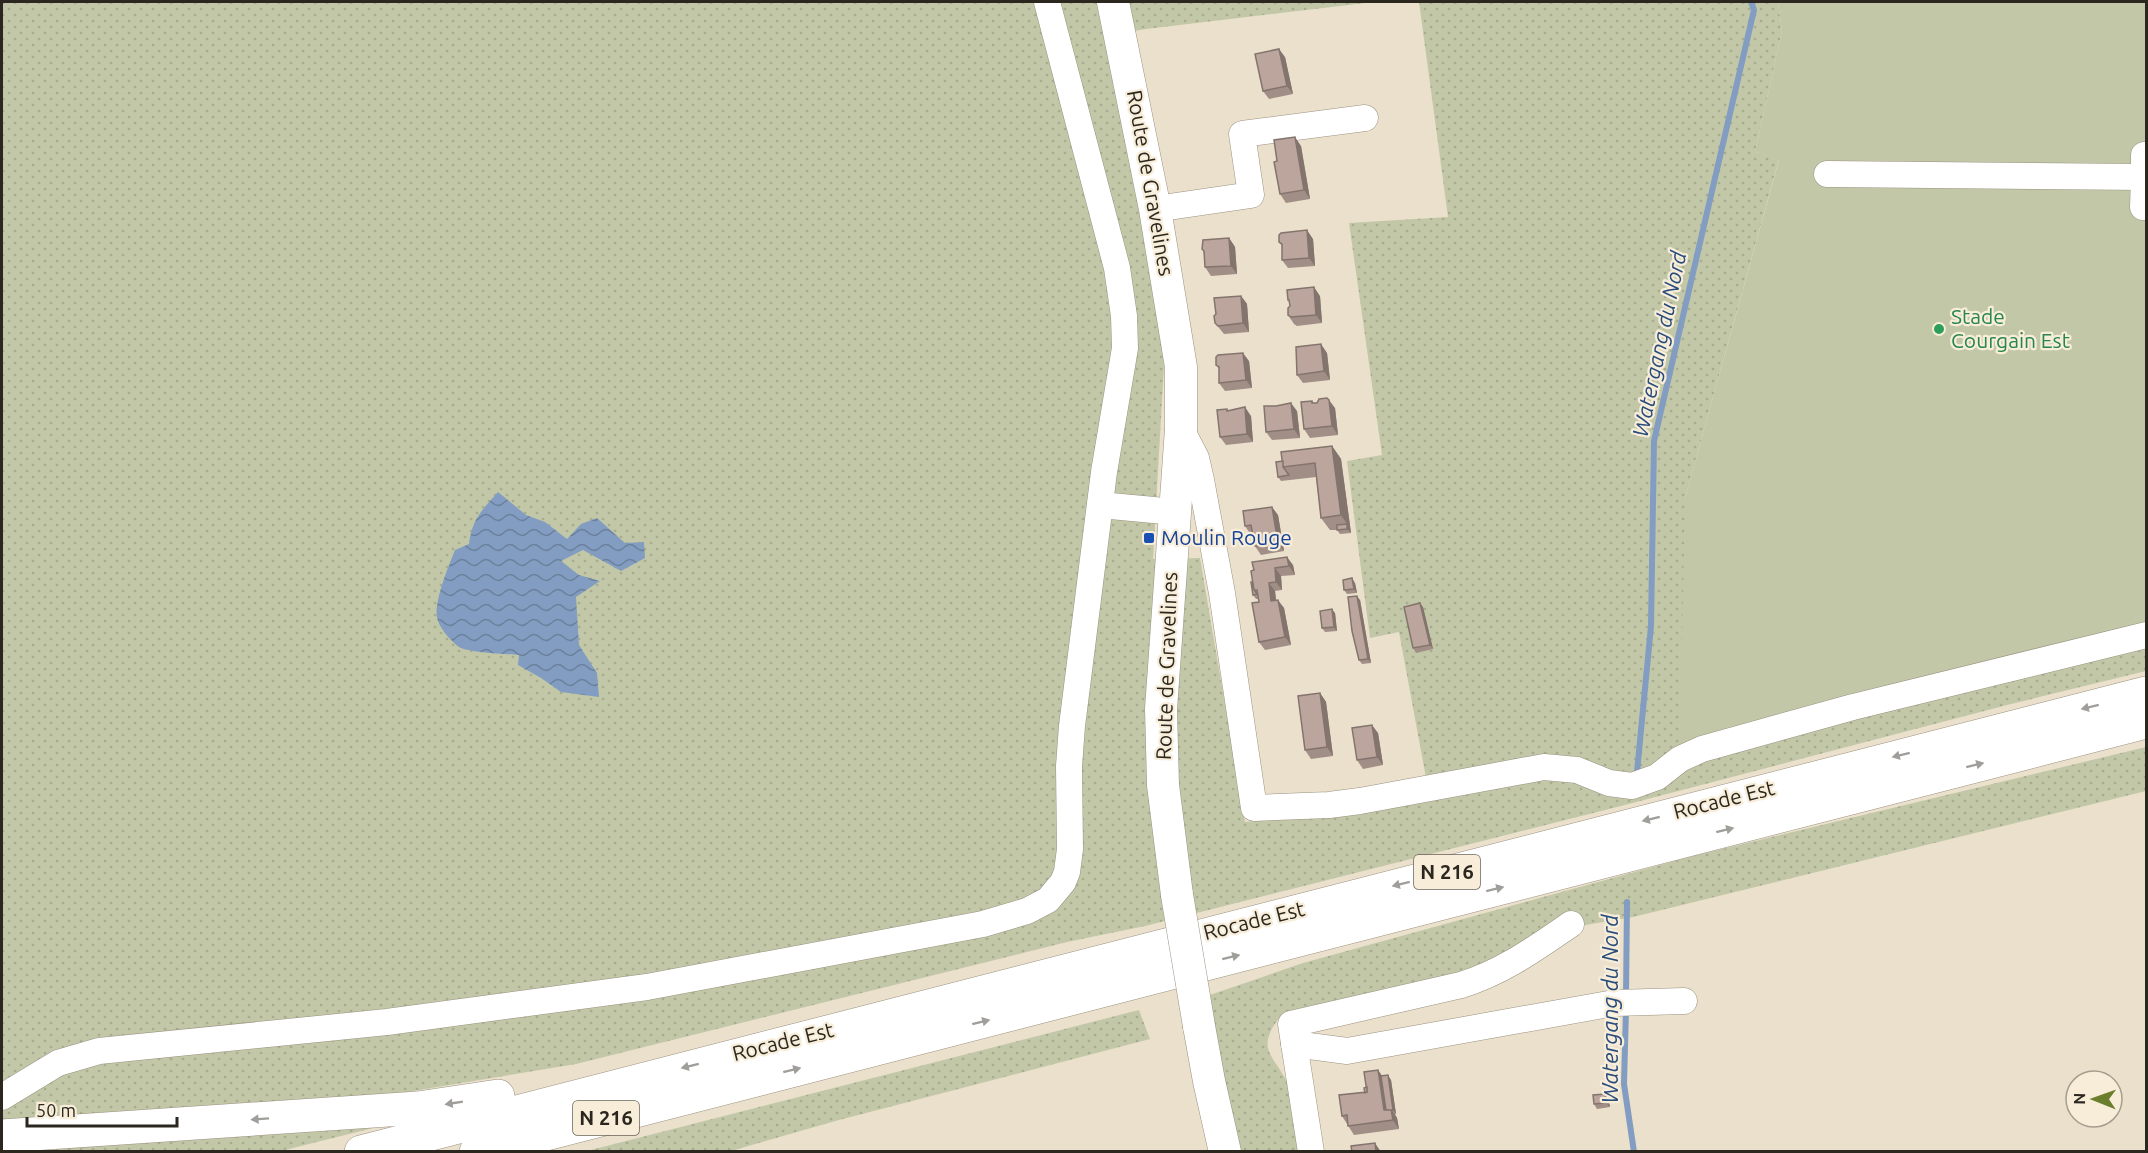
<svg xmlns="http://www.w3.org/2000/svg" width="2148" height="1153" viewBox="0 0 2148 1153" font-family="Ubuntu,sans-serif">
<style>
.grass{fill:url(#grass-dots)}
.garden{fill:#c2c8a7}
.water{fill:url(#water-waves)}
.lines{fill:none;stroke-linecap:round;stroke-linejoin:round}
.stream{stroke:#829dc1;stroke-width:6}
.minor-casing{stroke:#9b917f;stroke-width:27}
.major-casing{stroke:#9b917f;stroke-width:33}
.highway-casing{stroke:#9b917f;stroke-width:34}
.minor{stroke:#fff;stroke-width:26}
.major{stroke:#fff;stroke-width:32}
.highway{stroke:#fff;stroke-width:33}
.major-bridge-casing{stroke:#9b917f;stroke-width:33;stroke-linecap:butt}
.major-bridge{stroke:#fff;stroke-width:32}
.wall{fill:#a18e86}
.shaded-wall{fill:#83746d}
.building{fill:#bba59c;stroke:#83746d;stroke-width:1.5}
.oneway{fill:#a09e9a}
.leisure-dot{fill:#2e9e5b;stroke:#f7edd9;stroke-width:2}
.transit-dot{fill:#1a4fb4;stroke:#f7edd9;stroke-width:2}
.labels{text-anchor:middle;stroke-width:4.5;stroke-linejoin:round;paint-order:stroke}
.shield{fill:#f7edd9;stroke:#686257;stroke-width:1.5}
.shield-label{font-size:20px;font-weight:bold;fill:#2b271f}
.street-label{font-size:21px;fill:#2b271f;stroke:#f7edd9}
.leisure-label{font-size:21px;fill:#27864d;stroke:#f7edd9;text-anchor:start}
.transit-label{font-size:21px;fill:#164399;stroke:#f7edd9;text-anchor:start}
.water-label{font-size:22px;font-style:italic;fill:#284c7c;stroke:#f7edd9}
</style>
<defs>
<pattern id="grass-dots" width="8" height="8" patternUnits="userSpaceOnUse" patternTransform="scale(1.5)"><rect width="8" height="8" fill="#c2c8a7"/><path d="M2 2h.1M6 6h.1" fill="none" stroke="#a7ac8f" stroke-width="1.8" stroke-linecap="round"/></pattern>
<pattern id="water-waves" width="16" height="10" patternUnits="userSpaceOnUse" patternTransform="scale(1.5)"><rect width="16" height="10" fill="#829dc1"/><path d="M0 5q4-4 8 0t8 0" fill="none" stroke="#6b809c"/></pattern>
</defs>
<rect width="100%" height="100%" fill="#eae0cc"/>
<!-- grass -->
<g class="grass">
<polygon points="2,2 1374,2 1146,29 1104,36 1161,319 1164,365 1153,559 1200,558 1245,822 1302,817 1429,794 1399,632 1370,638 1347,461 1382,455 1349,223 1448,217 1419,2 1778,2 1782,31 1755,152 1779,159 1685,498 2146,626 2146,671 2011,704 1617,807 1145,926 1067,942 576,1064 389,1095 2,1123"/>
<path d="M2146,747V791L1633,917L1538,933L1487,967L1284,1012C1250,1052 1277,1054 1291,1091C1296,1106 1298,1134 1300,1151H1240L1204,997L1303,963L1693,856Z"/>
<polygon points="1139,1010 1150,1039 839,1120 731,1151 587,1151"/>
<polygon points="409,1119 281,1151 2,1152"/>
</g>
<!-- garden -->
<polygon class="garden" points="1778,2 2146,2 2146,626 1680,746 1685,498 1779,160 1755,152 1782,31"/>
<!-- water -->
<path class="water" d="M498,492L526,515L545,522L567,539L581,524L597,518L625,543L644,542L645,558L621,571L583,550L561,561L579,575L600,581L576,597L579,645L597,673L599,697L561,692L541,678L518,665L519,655C506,654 470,653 459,647C452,642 438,627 437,617C434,601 449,565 455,550L469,544C472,519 482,510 498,492Z"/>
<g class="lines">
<!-- stream -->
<g class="stream">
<polyline points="1637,772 1651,626 1654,441 1754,10 1751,2"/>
<polyline points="1626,996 1627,902"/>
<polyline points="1626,1009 1624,1084 1634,1152"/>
</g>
<defs>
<g id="minor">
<polyline points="1827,174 2144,177 2144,155 2146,155"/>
<polyline points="2144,177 2143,207 2146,207"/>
<polyline points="1155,209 1251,195 1242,134 1365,118"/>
<polyline points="1181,429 1196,458 1201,480 1222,593 1254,808 1329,805 1360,801 1544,767 1577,770 1609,783 1632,786 1657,777 1680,759 1702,749 1853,707 2146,635"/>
<polyline points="1100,505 1175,512"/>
<polyline points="1294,1044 1347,1051 1614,1003 1684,1001"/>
<polyline points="2,1097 58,1063 99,1051 387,1022 647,987 983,924 1027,911 1048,900 1063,882 1067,872 1070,849 1069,766 1072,726 1104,472 1125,348 1124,316 1117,268 1047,2"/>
<path d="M1311,1152L1291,1024L1461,985C1503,972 1536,948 1571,924"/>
</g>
<g id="major">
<polyline points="1113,2 1155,209 1181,367 1181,429 1161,709 1163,785 1177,895"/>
<polyline points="1199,1026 1209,1081 1225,1152"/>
</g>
<g id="highway">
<polyline points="2,1136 418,1108 498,1096"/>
<polyline points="361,1152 2146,693"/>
<polyline points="476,1152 2146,722"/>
</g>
</defs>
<!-- minor casing -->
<use href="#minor" class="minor-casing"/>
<!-- major casing -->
<use href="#major" class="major-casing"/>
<!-- highway casing -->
<use href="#highway" class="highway-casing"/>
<!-- minor -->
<use href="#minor" class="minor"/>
<!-- major -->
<use href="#major" class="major"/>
<!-- highway -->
<use href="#highway" class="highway"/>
<defs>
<polyline id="major-bridge" points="1177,895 1199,1026"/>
</defs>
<!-- major-bridge casing -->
<use href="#major-bridge" class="major-bridge-casing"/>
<!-- major-bridge -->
<use href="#major-bridge" class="major-bridge"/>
</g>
<!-- wall -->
<g class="wall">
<polygon points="1285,57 1293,94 1269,99 1263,91"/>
<polygon points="1301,146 1310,199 1286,203 1280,194 1277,161"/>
<polygon points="1229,238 1235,247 1237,274 1211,276 1205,267 1204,253 1202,249"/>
<polygon points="1313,239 1315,266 1288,268 1282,260 1282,246 1279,242"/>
<polygon points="1241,296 1247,304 1249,332 1224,334 1215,323"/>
<polygon points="1320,296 1322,323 1297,326 1294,324 1288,315 1290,306 1290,303 1288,300"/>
<polygon points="1327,353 1330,380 1303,383 1297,375"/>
<polygon points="1249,361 1252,388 1225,391 1219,383 1219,369 1216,365"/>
<polygon points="1312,401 1314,403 1317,403 1335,408 1338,435 1310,438 1304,429"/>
<polygon points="1227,409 1228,411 1251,416 1253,442 1226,445 1220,437"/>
<polygon points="1297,411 1300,438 1272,440 1266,432"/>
<polygon points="1332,446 1341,459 1351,533 1340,534 1337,530 1330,530 1321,518 1316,477 1281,481 1278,477 1283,461"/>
<polygon points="1278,515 1284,551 1261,555 1255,546 1253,535 1251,535 1245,526"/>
<polygon points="1293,565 1295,575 1281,576 1282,590 1275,591 1276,600 1284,608 1291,645 1265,650 1259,642 1259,599 1256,599 1253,595 1252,582 1254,570"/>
<polygon points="1355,583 1357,593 1347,594 1344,590"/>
<polygon points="1360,600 1371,663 1362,664 1359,660"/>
<polygon points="1423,607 1433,649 1416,653 1413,648"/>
<polygon points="1335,613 1337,631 1325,632 1322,628"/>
<polygon points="1320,693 1326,702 1333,756 1311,759 1305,750"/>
<polygon points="1378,733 1383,765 1363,769 1357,760"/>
<polygon points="1378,1070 1382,1076 1391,1080 1396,1114 1395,1114 1397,1118 1399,1129 1354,1135 1342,1116 1365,1093 1366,1087"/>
<polygon points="1608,1098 1610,1107 1597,1109 1594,1104"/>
</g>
<!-- shaded-wall -->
<g class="shaded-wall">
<polygon points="1279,49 1285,57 1293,94 1287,86"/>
<polygon points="1295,137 1301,146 1310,199 1304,190"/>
<polygon points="1307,230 1313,239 1315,266 1309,258"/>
<polygon points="1229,238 1235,247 1237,274 1231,266"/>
<polygon points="1314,287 1320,296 1322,323 1316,315"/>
<polygon points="1241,296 1247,304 1249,332 1243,323"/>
<polygon points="1321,344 1327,353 1330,380 1324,371"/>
<polygon points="1243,353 1249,361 1252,388 1246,380"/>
<polygon points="1329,400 1335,408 1338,435 1332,426"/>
<polygon points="1291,403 1297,411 1300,438 1294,429"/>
<polygon points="1245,407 1251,416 1253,442 1247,434"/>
<polygon points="1332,446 1341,459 1351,533 1347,529 1347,524 1341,515"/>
<polygon points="1272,507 1278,515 1284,551 1278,543"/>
<polygon points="1287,557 1293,565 1295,575 1289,566"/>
<polygon points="1275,568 1281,576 1282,590 1276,582"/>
<polygon points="1352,578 1355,583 1357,593 1354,589"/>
<polygon points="1269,583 1275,591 1277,609 1271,601"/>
<polygon points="1357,596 1360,600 1371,663 1368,659"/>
<polygon points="1278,600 1284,608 1291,645 1285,637"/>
<polygon points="1420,603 1423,607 1433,649 1430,645"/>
<polygon points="1332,609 1335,613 1337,631 1334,627"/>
<polygon points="1320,693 1326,702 1333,756 1327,747"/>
<polygon points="1372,725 1378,733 1383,765 1377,757"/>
<polygon points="1378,1070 1384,1079 1386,1111 1384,1110"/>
<polygon points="1388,1075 1391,1080 1396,1114 1393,1110"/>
<polygon points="1605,1094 1608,1098 1610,1107 1606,1103"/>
<polygon points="1391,1109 1397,1118 1399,1129 1393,1120"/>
<polygon points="1375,1143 1381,1152 1376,1152"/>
</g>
<!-- building -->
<g class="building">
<polygon points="1279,49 1287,86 1263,91 1255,54"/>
<polygon points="1295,137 1304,190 1280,194 1274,162 1277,161 1274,140"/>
<polygon points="1307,230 1309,258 1282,260 1282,244 1279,242 1279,235 1281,233"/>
<polygon points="1229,238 1231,266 1205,267 1204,251 1202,249 1203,240"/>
<polygon points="1314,287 1316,315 1291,317 1288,315 1288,308 1290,306 1289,300 1288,300 1287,290"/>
<polygon points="1241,296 1243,323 1218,326 1215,323 1214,316 1216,314 1214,298"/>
<polygon points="1321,344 1324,371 1297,375 1296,347"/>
<polygon points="1243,353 1246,380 1219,383 1219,367 1216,365 1216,357 1218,355"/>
<polygon points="1327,398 1329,400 1332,426 1304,429 1301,402 1312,401 1312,403 1317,403 1319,399"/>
<polygon points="1291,403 1294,429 1266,432 1264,406 1276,406"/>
<polygon points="1245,407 1247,434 1220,437 1217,410 1227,409 1227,411"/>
<polygon points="1332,446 1341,515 1321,518 1315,463 1283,467 1281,452"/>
<polygon points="1283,461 1283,467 1289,475 1278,477 1276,462"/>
<polygon points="1272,507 1278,543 1255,546 1251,525 1245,526 1243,511"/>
<polygon points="1347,524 1347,529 1337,530 1337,525"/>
<polygon points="1287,557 1289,566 1275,568 1276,582 1269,583 1271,601 1278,600 1285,637 1259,642 1252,603 1259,602 1257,590 1254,590 1251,571 1254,570 1252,562"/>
<polygon points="1352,578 1354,589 1344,590 1343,580"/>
<polygon points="1251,582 1252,582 1254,590 1257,594 1253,595"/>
<polygon points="1357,596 1368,659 1359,660 1352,631 1348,597"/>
<polygon points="1420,603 1430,645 1413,648 1404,607"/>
<polygon points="1332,609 1334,627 1322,628 1320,611"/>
<polygon points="1320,693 1327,747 1305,750 1298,696"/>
<polygon points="1372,725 1377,757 1357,760 1352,728"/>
<polygon points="1378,1070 1384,1110 1391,1109 1393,1120 1348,1126 1347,1115 1342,1116 1339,1095 1367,1092 1364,1072"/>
<polygon points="1388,1075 1393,1110 1386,1110 1381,1076"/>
<polygon points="1367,1087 1367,1092 1365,1093 1364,1088"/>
<polygon points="1605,1094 1606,1103 1594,1104 1593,1095"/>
<polygon points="1375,1143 1376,1152 1352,1152 1351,1146"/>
</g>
<!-- one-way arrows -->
<defs><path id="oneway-solid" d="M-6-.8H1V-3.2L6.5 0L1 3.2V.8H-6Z" transform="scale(1.5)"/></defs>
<g class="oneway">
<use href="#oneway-solid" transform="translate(2090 707) rotate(166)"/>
<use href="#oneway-solid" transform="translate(1901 755) rotate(166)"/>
<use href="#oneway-solid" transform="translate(1975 765) rotate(-14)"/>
<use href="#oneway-solid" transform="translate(1651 819) rotate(166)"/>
<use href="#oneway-solid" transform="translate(1725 830) rotate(-14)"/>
<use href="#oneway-solid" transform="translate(1401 884) rotate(166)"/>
<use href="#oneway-solid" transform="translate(1495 889) rotate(-14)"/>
<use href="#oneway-solid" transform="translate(1231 957) rotate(-14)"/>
<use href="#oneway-solid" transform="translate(981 1022) rotate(-14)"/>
<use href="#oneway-solid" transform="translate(690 1066) rotate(166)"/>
<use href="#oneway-solid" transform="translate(792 1070) rotate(-14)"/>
<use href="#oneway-solid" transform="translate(454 1103) rotate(171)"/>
<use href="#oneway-solid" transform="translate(260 1119) rotate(176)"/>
</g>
<!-- markers -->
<circle class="leisure-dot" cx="1939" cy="329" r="6"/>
<rect class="transit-dot" x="1143" y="532" width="12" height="12" rx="3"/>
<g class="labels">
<!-- shield labels -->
<g class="shield">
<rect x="1414" y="855" width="66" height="34" rx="4.5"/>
<rect x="573" y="1101" width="66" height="34" rx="4.5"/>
</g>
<g class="shield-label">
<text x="1447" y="879">N 216</text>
<text x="606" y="1125">N 216</text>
</g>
<!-- street labels -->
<g class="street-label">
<text transform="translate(1150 183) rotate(80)" y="7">Route de Gravelines</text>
<text transform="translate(1167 666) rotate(-88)" y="7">Route de Gravelines</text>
<text transform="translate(1724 800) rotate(-14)" y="7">Rocade Est</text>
<text transform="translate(1254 921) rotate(-14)" y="7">Rocade Est</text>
<text transform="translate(783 1042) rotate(-14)" y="7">Rocade Est</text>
</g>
<!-- leisure labels -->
<g class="leisure-label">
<text x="1951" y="324">Stade<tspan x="1951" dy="24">Courgain Est</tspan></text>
</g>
<!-- transit labels -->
<g class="transit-label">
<text x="1161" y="545">Moulin Rouge</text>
</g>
<!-- water labels -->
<g class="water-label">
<text transform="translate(1659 344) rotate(-78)" y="8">Watergang du Nord</text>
<text transform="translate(1610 1009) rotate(-90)" y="8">Watergang du Nord</text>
</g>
</g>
<!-- border -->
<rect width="2148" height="1153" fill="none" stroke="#2b271f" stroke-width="6"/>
<!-- north arrow -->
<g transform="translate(2094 1099) rotate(271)"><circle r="28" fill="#f7edd9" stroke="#a59e8f" stroke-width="1.5"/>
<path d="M0-4.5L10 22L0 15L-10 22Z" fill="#6a7e2e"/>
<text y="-9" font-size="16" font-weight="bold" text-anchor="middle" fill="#2b271f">N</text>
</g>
<!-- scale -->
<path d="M27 1117v9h150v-9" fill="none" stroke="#2b271f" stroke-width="3"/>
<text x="36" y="1117" font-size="18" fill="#2b271f" stroke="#f7edd9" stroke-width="4.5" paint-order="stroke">50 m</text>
</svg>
